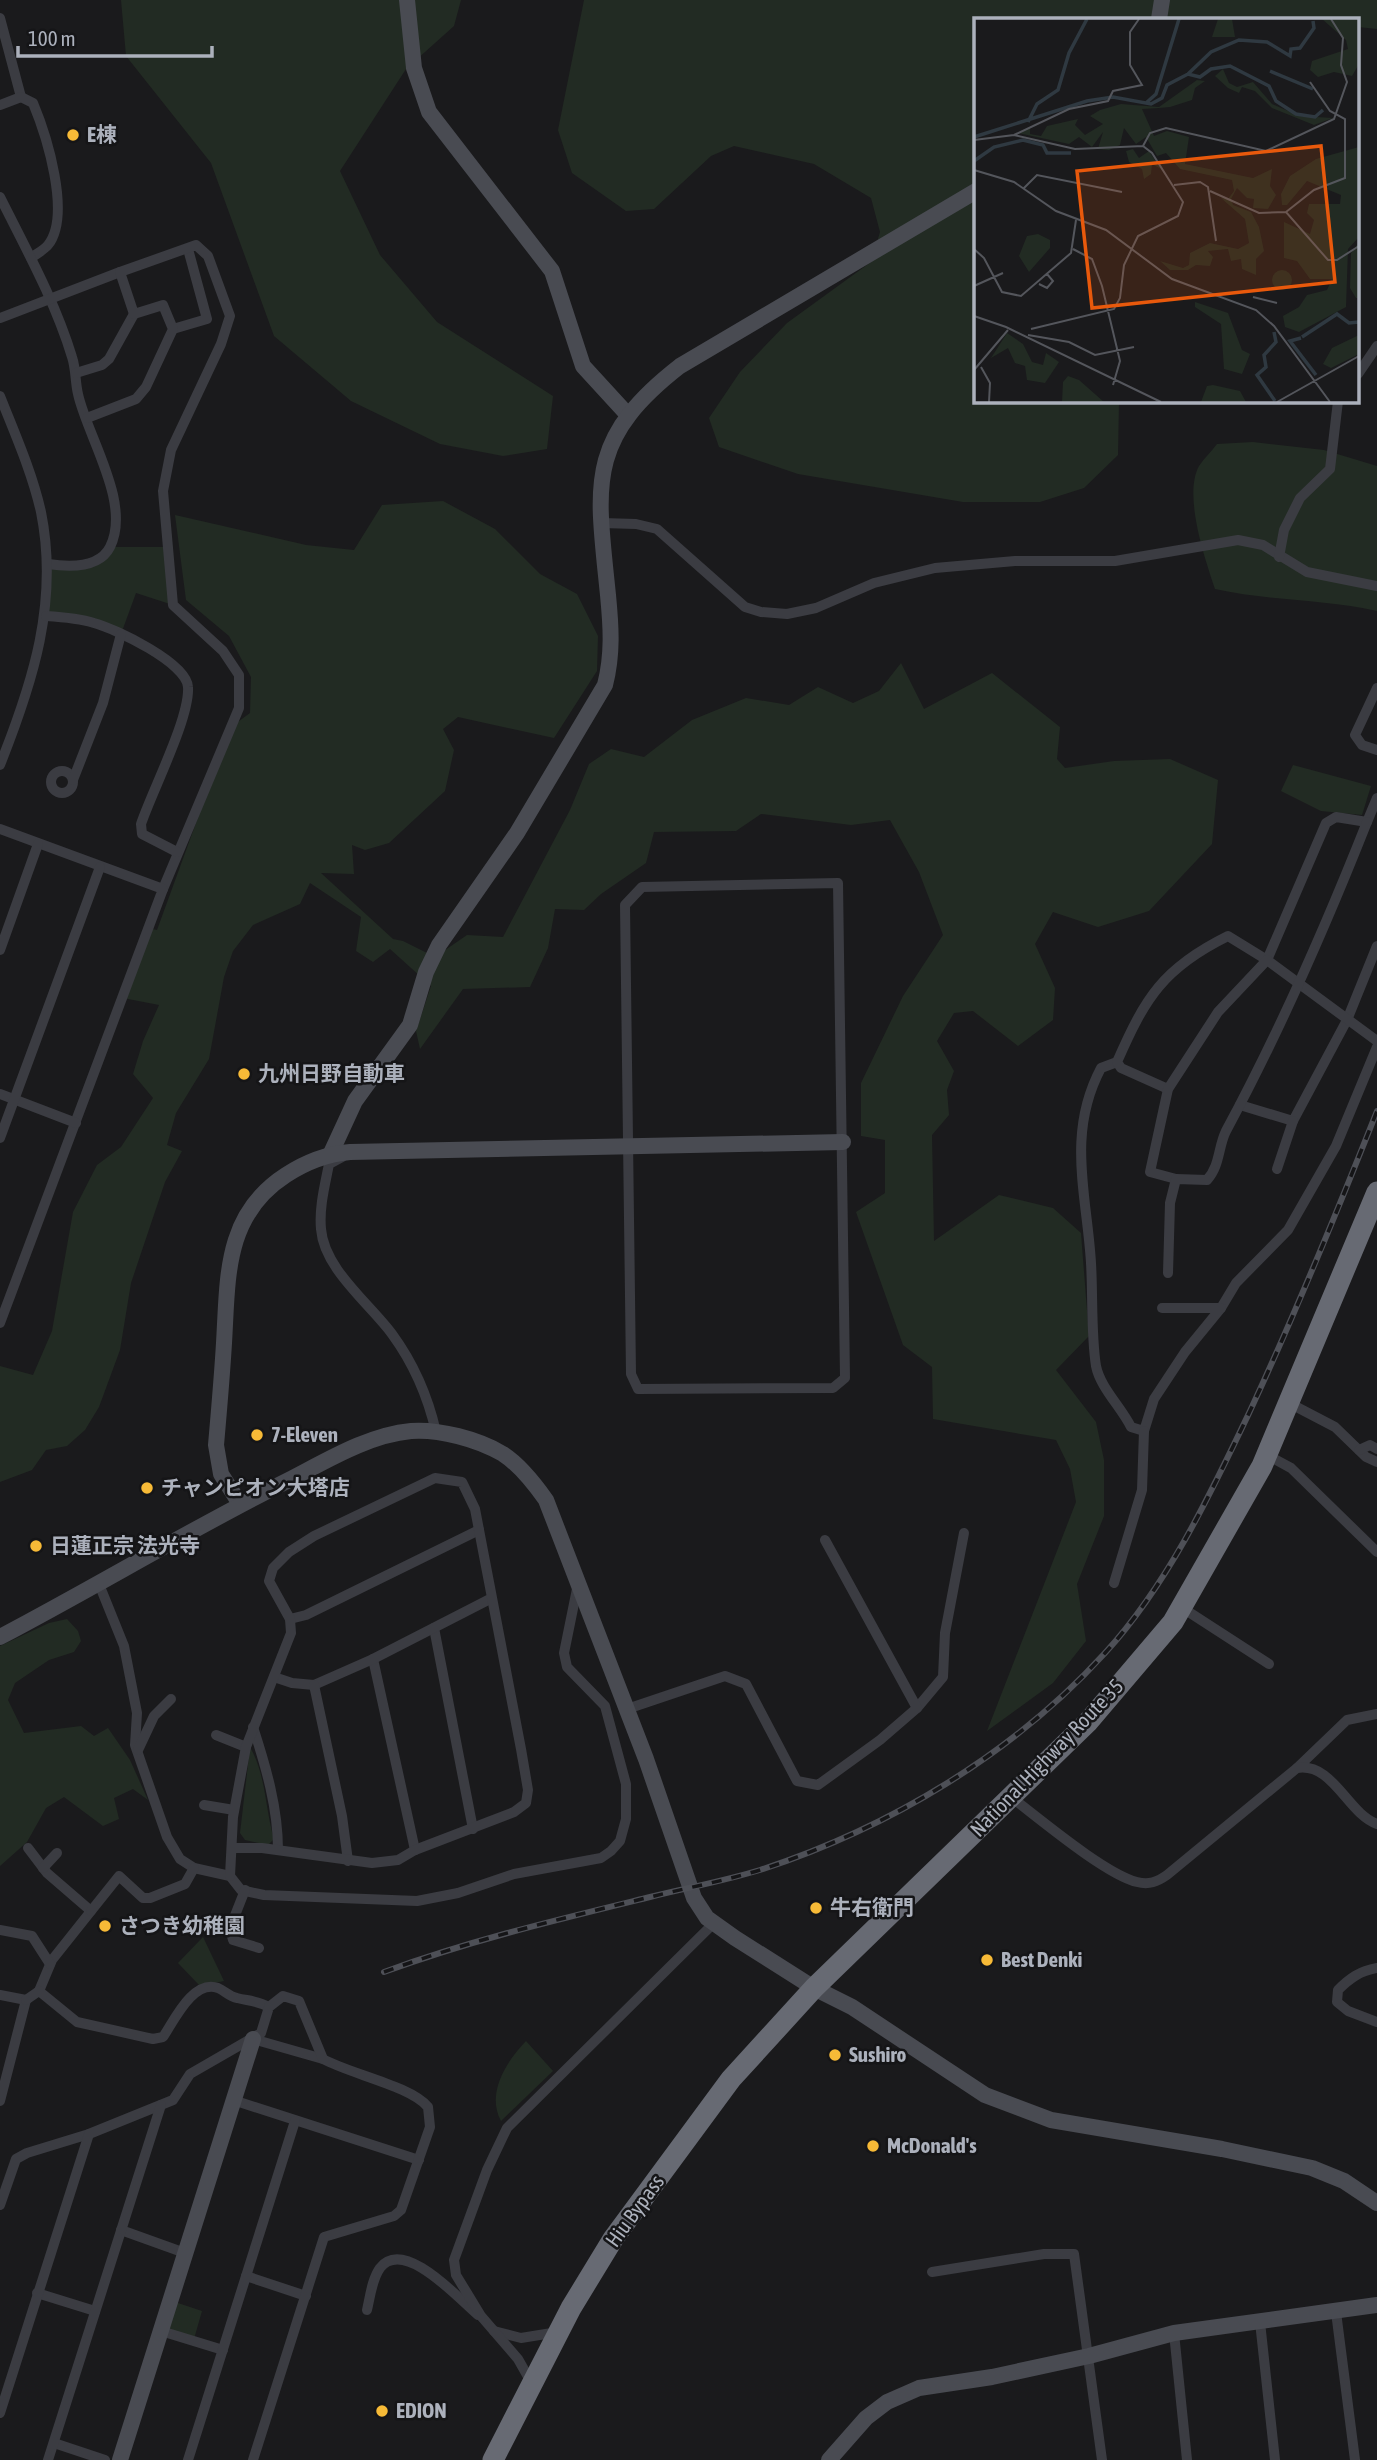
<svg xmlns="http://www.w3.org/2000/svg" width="1377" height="2460" viewBox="0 0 1377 2460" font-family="'Asap Condensed','Noto Sans JP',sans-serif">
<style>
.green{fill:#222b23}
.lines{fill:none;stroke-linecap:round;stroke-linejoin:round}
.street{stroke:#3b3c42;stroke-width:10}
.secondary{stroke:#494b52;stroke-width:16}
.highway{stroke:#676a73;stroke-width:21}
.rail-casing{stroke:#4e5057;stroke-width:6}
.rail{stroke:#151517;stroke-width:3.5;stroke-dasharray:10;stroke-linecap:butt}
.poi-dot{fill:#f7ba37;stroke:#151517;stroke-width:2.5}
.labels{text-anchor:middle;stroke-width:5;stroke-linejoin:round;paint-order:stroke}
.poi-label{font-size:21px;font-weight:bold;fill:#acb1bc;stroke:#151517;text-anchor:start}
.street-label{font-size:21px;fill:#acb1bc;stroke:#151517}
.inset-river{fill:none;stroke:#2f3941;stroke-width:3.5}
.inset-road{fill:none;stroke:#54565c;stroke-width:2}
.view{fill:#e8590c;fill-opacity:0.15;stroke:#e8590c;stroke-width:3.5}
.inset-edge{fill:none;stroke:#acb1bc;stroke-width:3.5}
</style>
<rect width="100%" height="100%" fill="#1a1a1c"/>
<!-- green -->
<g class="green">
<polygon points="121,0 461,0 454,26 406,69 340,171 380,255 437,322 553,396 547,449 503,456 440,444 351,401 274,336 211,163 126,56"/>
<polygon points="584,0 1377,0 1377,29 1358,27 1358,19 976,19 976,401 1119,401 1118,455 1084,488 1040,502 963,502 798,474 719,447 709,418 740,372 787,323 871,262 880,232 871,198 814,164 734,146 711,156 654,209 626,211 572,173 558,130"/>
<path d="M1253,442L1324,450L1377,466V611C1324,599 1269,601 1215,589C1205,559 1183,495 1199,466C1204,458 1212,451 1217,444Z"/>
<polygon points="443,501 495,529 540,574 577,594 598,636 597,671 554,738 458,717 443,729 454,750 445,791 389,843 365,850 352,845 354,874 321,873 393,939 403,941 435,957 467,935 503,937 570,810 589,764 611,749 644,757 692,720 746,698 789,705 818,687 853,703 879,691 901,663 924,709 992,673 1060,727 1057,759 1065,768 1114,761 1170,759 1218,780 1212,844 1149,911 1098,927 1053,912 1035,944 1055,988 1053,1020 1018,1046 973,1011 954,1013 937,1041 954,1071 947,1090 949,1115 932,1135 934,1241 999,1195 1053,1208 1081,1233 1089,1336 1056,1370 1096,1422 1104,1460 1104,1516 1077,1584 1086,1641 1053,1683 987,1731 1076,1502 1070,1469 1056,1440 933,1419 932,1367 903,1345 856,1212 885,1193 885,1140 861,1136 861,1083 903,996 943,935 919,872 890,820 851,825 761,814 736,831 654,832 646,863 601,894 584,910 555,909 548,948 530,987 463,989 420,1049 416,1031 431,986 390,949 373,962 356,951 361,917 310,883 300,904 253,925 233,951 224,977 209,1059 176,1113 167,1145 182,1151 165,1182 131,1283 120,1350 99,1407 85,1430 67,1446 46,1450 32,1470 0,1482 0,1366 33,1375 52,1331 73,1212 97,1165 121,1147 153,1098 133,1074 143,1041 159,1005 123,998 148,928 157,930 231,727 250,713 251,677 229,636 186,600 175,515 306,545 354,550 382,505"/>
<polygon points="110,547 168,547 173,605 136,593 121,634 46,616 48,564 82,565"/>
<polygon points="1293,765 1371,786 1362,815 1321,811 1281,791"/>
<polygon points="67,1619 78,1631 81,1641 74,1652 49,1660 15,1683 8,1700 24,1733 81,1726 94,1736 108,1728 130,1760 148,1800 133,1789 114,1798 119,1819 103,1826 64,1797 46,1808 27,1842 0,1866 0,1646 49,1623"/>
<path d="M250,1747C266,1775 265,1808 274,1839L268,1845L245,1840L240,1833Z"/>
<polygon points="203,1937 224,1981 200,1986 178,1963"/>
<path d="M526,2041L553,2071L501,2121C486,2093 506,2062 526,2041Z"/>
<polygon points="175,2302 202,2311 194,2339 166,2329"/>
</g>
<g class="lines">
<!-- street -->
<g class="street">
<polyline points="0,18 21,97"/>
<path d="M0,105L21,97L33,103C46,134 72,215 48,245C44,250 36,254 31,258"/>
<path d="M0,197C26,249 55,301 72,357C76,369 75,381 78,394C87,436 132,503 110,547C99,569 68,567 48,564"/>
<polyline points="0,318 120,272"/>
<polyline points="173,329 207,319 188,249"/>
<polyline points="76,373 102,365 109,359 134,314"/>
<polyline points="1358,374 1377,346"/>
<path d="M0,396C15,434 32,472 41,512C59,602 33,682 0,765"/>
<polyline points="87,418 136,399 146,387 173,329 163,305 134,314 120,272 196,245 208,256 230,316 221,344 171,450 163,491 173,605 223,651 239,675 239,708 163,889"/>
<polyline points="602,523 636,524 657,529 745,607 761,612 787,614 816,608 874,583 935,568 1015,561 1115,561 1238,540 1263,545 1307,572 1377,586"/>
<polyline points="1279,557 1284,530 1300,498 1330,469 1338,401"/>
<path d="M46,616C62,617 78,618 94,623C116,629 187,663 188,687C190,718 152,791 141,824L142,834L177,852"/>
<polyline points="1377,688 1355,735 1362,745 1377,750"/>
<circle cx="62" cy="782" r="11"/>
<polyline points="73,780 103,703 121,634"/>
<polyline points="0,829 163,889 0,1323"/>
<polygon points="838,883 845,1378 833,1388 638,1389 631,1374 625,905 642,887"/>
<polyline points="0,950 38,844"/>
<path d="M1117,1062L1101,1068C1066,1134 1087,1195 1091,1263C1093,1295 1091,1335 1096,1366C1100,1387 1121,1407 1131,1427L1144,1431L1154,1399L1185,1352L1221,1308L1236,1283L1288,1230L1336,1146L1377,1047"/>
<path d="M1168,1089L1121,1068L1117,1062C1145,998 1163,968 1228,936L1267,960L1326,823L1336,817L1367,822L1377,798"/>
<polyline points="0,1094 76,1123"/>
<polyline points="1240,1105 1293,1121 1347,1020 1377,946"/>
<polyline points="0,1138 100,867"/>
<path d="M342,1157L329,1164C325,1185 319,1207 321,1229C324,1269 370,1304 392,1334C414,1364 428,1397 436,1432"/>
<polyline points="1277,1169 1293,1121"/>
<polyline points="1176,1179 1150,1172 1168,1089 1218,1012 1267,960 1377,1041"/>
<path d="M1168,1273L1170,1203L1176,1179L1207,1180C1220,1166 1218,1147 1226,1131C1280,1031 1325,928 1367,822"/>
<polyline points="1162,1308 1221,1308"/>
<polyline points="1289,1403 1335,1427 1366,1457 1377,1462"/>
<polyline points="1359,1450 1370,1445 1377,1449"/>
<polyline points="1267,1455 1291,1468 1377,1552"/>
<polyline points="1114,1583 1142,1490 1144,1431"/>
<polyline points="99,1584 124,1646 137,1713 135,1745 167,1837 180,1859 194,1868 230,1876 241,1890 264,1895 417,1901 458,1893 514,1874 601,1858 611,1851 620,1841 626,1819 626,1784 605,1706 567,1667 564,1653 578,1584"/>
<polyline points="1181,1607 1269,1664"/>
<polyline points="290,1619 306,1615 479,1530"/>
<polyline points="434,1628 473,1829"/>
<polyline points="373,1659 415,1850"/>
<polyline points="274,1677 292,1683 314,1685 373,1659 490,1599"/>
<polyline points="314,1685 342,1816 348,1861"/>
<polyline points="917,1708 943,1677 945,1633 964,1533"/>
<polyline points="627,1709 725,1676 746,1684 797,1781 818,1785 880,1740 917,1708 825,1540"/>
<path d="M253,1727C266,1767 278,1808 278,1850"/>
<polyline points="216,1735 246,1747"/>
<polyline points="138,1750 154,1716 171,1699"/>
<polyline points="1297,1768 1347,1720 1377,1714"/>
<path d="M1011,1797C1040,1819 1105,1874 1137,1882C1149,1885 1157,1882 1167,1875L1297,1768C1333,1762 1347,1813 1377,1824"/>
<polyline points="204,1805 234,1810"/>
<polyline points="28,1848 47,1873 91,1911 52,1960 39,1991"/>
<polyline points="43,1868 57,1853"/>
<polyline points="230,1876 233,1817 246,1747 291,1633 290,1619 269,1581 273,1568 289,1552 314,1536 435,1478 462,1482 475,1509 521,1749 528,1790 526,1803 514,1812 415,1850 398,1860 372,1863 262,1848 233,1848"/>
<polyline points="245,1890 230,1928 233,1940 259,1948"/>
<polyline points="91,1911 119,1876 143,1898 150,1898 185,1884 194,1868"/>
<polyline points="0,1930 32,1936 50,1964"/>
<path d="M1377,1968C1360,1971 1350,1978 1338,1990L1337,2002L1348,2011L1377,2022"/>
<polyline points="0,1995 26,2000 0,2101"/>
<path d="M26,2000L39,1991L77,2022L153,2039L163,2037C174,2021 193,1979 218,1988C225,1991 230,1997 237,1998C250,2001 258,2001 269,2007"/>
<polyline points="253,2039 323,2059"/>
<polyline points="233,2100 419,2160"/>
<polyline points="0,2205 16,2159 27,2153 89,2134"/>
<polyline points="121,2230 185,2253"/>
<polyline points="932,2272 1044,2254 1074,2254 1102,2460"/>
<polyline points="246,2276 306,2296"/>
<polyline points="37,2293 95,2311"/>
<path d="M367,2310C370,2297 372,2279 380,2268C404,2237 459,2299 478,2315"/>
<polyline points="1336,2312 1355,2460"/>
<polyline points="1260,2322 1275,2460"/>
<polyline points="161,2331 223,2350"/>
<polyline points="494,2331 521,2338 558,2332"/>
<polyline points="1174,2333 1187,2460"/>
<polyline points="531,2382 518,2359 481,2316 456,2275 454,2260 487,2170 507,2128 714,1923"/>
<path d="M0,2413L89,2134L173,2100L190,2074L261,2033L269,2007L283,1996L299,2001L323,2059C350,2074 411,2086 428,2107L430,2127L401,2210L394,2216L324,2237L253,2460"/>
<polyline points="54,2443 105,2460"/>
<polyline points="48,2460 161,2105"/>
<polyline points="188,2460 295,2121"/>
</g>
<!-- secondary -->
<g class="secondary">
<polyline points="407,0 414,68 429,112 552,271 583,366 627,414"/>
<polyline points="1159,19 1162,0"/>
<path d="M331,1153L355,1101L410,1025L426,972L439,945L517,833L605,685C613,654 611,626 608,595C597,485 585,440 680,366L976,191"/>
<path d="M240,1504L221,1474L216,1445C219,1411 222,1377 224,1343C228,1277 224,1215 286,1175C306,1162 326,1154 350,1152L843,1142"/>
<path d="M0,1637C97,1586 191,1529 289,1480C326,1461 368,1435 411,1431C439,1429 478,1439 503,1454C520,1465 534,1483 546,1500L646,1759L694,1898L707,1918L735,1938L814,1988L852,2007L985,2095L1051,2120L1222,2149L1312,2168L1344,2181L1377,2203"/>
<polyline points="120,2460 253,2039"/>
<polyline points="829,2460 866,2418 887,2402 919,2388 992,2377 1089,2356 1174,2333 1377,2305"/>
</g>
<!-- highway -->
<polyline class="highway" points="493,2460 571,2308 613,2239 731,2079 814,1988 1088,1722 1173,1622 1262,1466 1377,1192"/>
<defs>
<path id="rail" d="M384,1972C471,1940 560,1919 650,1897C686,1888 724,1881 760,1870C889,1828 1013,1754 1105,1653C1168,1584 1210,1495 1250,1411C1296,1312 1337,1212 1377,1111"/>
</defs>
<!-- rail casing -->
<use href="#rail" class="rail-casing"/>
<!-- rail -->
<use href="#rail" class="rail"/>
</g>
<!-- markers -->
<g class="poi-dot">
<circle cx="73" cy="135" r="7"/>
<circle cx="244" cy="1074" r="7"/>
<circle cx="257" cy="1435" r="7"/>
<circle cx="147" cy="1488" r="7"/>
<circle cx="36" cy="1546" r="7"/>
<circle cx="816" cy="1908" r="7"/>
<circle cx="105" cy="1926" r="7"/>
<circle cx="987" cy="1960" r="7"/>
<circle cx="835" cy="2055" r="7"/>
<circle cx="873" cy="2146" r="7"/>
<circle cx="382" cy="2411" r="7"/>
</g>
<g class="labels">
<!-- poi labels -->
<g class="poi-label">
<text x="87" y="142">E棟</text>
<text x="258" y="1081">九州日野自動車</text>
<text x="271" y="1442">7-Eleven</text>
<text x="161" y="1495">チャンピオン大塔店</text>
<text x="50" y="1553">日蓮正宗 法光寺</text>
<text x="830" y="1915">牛右衛門</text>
<text x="119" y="1933">さつき幼稚園</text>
<text x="1001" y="1967">Best Denki</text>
<text x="849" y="2062">Sushiro</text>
<text x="887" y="2153">McDonald's</text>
<text x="396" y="2418">EDION</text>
</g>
<!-- street labels -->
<g class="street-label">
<text transform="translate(1047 1758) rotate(-46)" y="7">National Highway Route 35</text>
<text transform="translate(635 2211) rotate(-54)" y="7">Hiu Bypass</text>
</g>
</g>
<!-- overview -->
<g transform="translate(974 18)">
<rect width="385" height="385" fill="#1a1a1c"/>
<path d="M244,1H258L261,19H238ZM348,1H385V46L378,58L360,54L344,59L336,52L338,43L374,31L372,22ZM249,51L255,65L263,69L279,64L298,86L326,98L359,100L340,107L298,90L281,73L268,69L265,75L254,70L241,58ZM223,62L231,63L221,70L218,82L196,89L185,90L168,91L180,118L193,113L215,119L211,146L279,160L298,151L296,168L302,177L294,191L279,190L280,181L273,180L263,170L257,181L259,187L277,194L285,209L290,233L282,241V257L268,251L267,241L257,243L254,231L234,233L239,239L236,248L222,247L214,252H196L186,243L209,250L215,247L216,235L236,225L264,231L275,225L271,201L247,180L254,181L260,173L258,162L206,151L192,135L183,138L172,119L162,126L150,110L146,127L135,132L124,131L129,114L118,129L105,119L95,126L44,115L56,109V116L67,118L73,108L104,101L101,107L111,117L129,106L116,98L126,92L147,86L185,89ZM385,129V219L374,231L372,289L325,314L311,309L309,298L325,289L333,277L353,272L358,261H336L323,243L310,240V204L336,216L340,202L333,195L335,186H366L367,177L333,163L313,187H308L307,176L316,158L342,141ZM159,131L165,140L175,133L187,151L178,146L177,156L170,161L168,151L155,144L152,133ZM64,216L76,222V230L55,254L45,238L53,218ZM385,224V280H382L376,270L377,235ZM298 262a10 10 0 1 1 20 0a10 10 0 1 1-20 0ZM221,284L254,295L268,332L276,336L268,356L250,351L247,306L221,289ZM33,315L49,326L58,344L69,347L72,335L85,344L71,365L53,362L51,348L41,345L34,330L17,340ZM385,317V336L357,350L349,346L358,330ZM94,358L105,362L130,384H88L89,364ZM239,367L266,373L272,384H227L233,368Z" fill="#222b23"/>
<path class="inset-river" d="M296,53L339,71M214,56L237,34L265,22L293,24L316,38L317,31L326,30L340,10L339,3M172,85L182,76L205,1M54,104L63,86L84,72L95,35L113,1M0,119L113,83L139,79L177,86L188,80L193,67L214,56L226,59L237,51L256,48L295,68L302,83L322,96L341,99L349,92M0,143L20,129L49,122L69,127L73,135H97M300,314L302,324L290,337L292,349L283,357L301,383M328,319L363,296L375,305L385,304M327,320L316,323L342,357"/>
<path class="inset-road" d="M40,117L101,131L169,128L178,135L209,184L204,198L164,218L150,247L146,280L140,291L57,311M0,122L40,117L95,91L134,83L139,73L168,67L156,47V14L165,1M169,128L176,115L192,110L292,133L360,101L373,64L367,47L369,20L357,1M0,152L40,164L82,193L132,212L198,261L282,292L300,308L356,384M200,167L226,164L234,169L242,223M50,170L63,157L148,174M236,173L285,195L312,194L354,242H363L385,228M312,194L340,172L371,160V101L356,93L336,64M0,231L10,240L28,274L47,278L97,235L102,202M99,231L118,241L128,268L146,343L139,367M65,266L73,270L79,263L73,256M0,268L29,255M279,279L303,285M0,298L32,309L187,384M54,317L95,324L121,337L160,329M7,349L16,365L15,384M0,352L34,312M303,384L385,338"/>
<path class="view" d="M347,128L361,264L118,290L103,153Z"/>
<rect width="385" height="385" class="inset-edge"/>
</g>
<!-- scale -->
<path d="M18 46v10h194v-10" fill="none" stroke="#acb1bc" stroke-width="3.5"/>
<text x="28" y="46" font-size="21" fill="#acb1bc" stroke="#151517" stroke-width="5" paint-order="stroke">100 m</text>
</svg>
